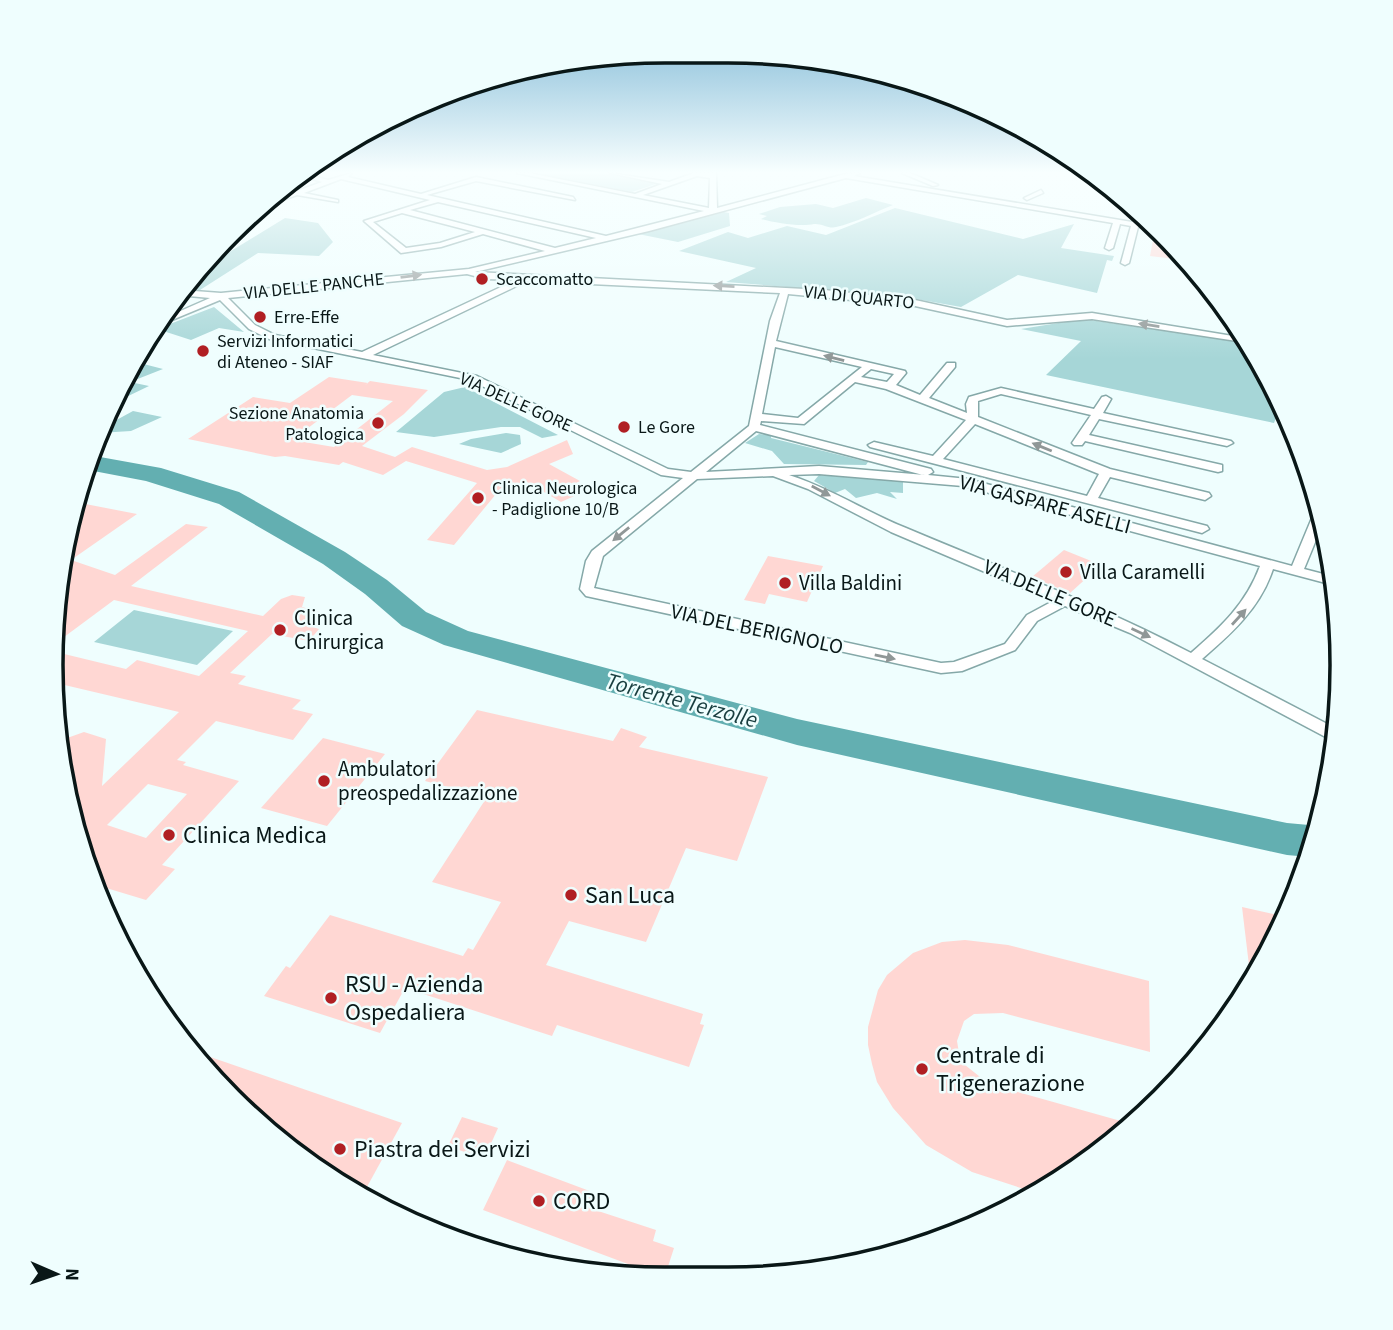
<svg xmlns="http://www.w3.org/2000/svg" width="1393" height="1330" viewBox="0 0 1393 1330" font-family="'Source Sans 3',sans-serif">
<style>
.green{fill:#a6d6d7}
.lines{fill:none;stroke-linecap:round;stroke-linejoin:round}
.river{fill:#63afb1;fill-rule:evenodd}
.building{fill:#ffd7d3;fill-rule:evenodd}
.street-casing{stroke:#85a8a8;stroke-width:3}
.street{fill:#fff;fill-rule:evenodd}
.oneway{fill:#909797}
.poi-dot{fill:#b01f23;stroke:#effefe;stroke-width:2.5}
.labels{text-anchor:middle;stroke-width:5;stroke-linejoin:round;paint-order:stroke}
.far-poi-label{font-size:18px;fill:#091717;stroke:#effefe;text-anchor:start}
.far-street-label{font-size:18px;fill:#091717;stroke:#effefe}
.street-label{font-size:21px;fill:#091717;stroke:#effefe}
.poi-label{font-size:21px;fill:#091717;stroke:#effefe;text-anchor:start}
.water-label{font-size:23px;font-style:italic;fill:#193e3f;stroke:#effefe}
.near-poi-label{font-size:24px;fill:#091717;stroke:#effefe;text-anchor:start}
.rim{fill:none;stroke:#091717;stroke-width:3.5}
</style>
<rect width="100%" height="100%" fill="#effefe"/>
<!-- green -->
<g class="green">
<polygon points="535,173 603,173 656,184 632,192"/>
<path d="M866,198L893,205C875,212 855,223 836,227C829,229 821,223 814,224C800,227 776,223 761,219L767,216L759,214L780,207L816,204L833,208Z"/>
<polygon points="895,208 1023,239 1074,224 1061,248 1114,256 1112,261 1107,260 1097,293 1018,275 961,307 899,296 726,282 756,268 679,251 728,232 748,238 787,226 826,235"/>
<polygon points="724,212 729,213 730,226 678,242 638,234"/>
<polygon points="285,218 318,223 333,242 319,256 258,253 200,290 182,289 192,275"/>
<polygon points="214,307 244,332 219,328 191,340 157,329"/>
<polygon points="1083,319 1247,343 1256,380 1271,383 1281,405 1274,423 1046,375 1081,341 1021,329"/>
<polygon points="132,361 163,369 130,382 149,386 120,400 115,399"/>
<polygon points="465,387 558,435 542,438 520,427 501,427 434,437 396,432 444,392"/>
<polygon points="133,411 162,417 131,431 99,433 103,423 111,423"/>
<polygon points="506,433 520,435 521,444 501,453 459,444 471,439"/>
<polygon points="759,434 771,435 771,438 868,462 866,465 784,464 772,451 745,443"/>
<polygon points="819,475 903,481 903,493 890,492 897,499 877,493 856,498 845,489 835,493 814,481"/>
<polygon points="134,610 233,631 197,665 94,642"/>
</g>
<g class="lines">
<!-- river -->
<polygon class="river" points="89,455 161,468 239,492 345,552 387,580 426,612 468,631 797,719 1287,823 1320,826 1309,857 1287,855 797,745 444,645 402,626 365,594 323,564 219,504 146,481 83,469"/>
</g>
<!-- building -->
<g class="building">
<polygon points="1154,235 1164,236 1191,261 1150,256"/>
<path d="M329,377L368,383L364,386L370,381L428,390L404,414L362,446L395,457L412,447L487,470L507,467L567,440L573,454L549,464L580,481L568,487L581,493L561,502L527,482L518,483L508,489L501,488L454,545L427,540L477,483L406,461L383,475L343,462L339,465L285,456L275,457L188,439L253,397L290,403ZM352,395L393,401L334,447L292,440Z"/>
<path d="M75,502L137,514L71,560L115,575L186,524L208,527L131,586L263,616L281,599L292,595L305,597L302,607L319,612L307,625L319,629L309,641L272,634L230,673L246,676L238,684L301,700L292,709L313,714L293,740L216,721L177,760L186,762L183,765L239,781L162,865L175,869L146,900L93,884L83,863L56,745V733L70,737L84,732L106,739L102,786L179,712L56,683V652L126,669L137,660L199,676L248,631L114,600L56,643V585ZM148,784L187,794L146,838L107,825Z"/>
<polygon points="1064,550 1101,565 1070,593 1032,577"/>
<polygon points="768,556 823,566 807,602 769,594 765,604 744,600"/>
<polygon points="477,710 613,741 621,728 647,737 639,747 768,777 737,861 686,848 646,942 569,921 546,965 703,1014 700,1024 704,1025 689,1067 557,1025 552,1036 405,988 380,1033 264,996 286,966 290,968 330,915 463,956 468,948 473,950 501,902 432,882 487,797 425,781"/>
<polygon points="323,738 385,754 327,826 261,808"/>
<polygon points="1242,907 1286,917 1279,937 1251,982"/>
<polygon points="965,940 1008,945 1149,981 1150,1052 1003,1013 974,1014 964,1021 957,1041 959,1053 965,1065 989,1084 1135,1125 1039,1194 972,1172 926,1145 893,1108 877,1082 872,1064 868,1045 868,1027 878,990 887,975 913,953 942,942"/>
<polygon points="193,1051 402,1123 362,1196 323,1176 230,1099"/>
<polygon points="462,1117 498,1128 484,1159 448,1146"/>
<polygon points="507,1160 595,1193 589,1208 656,1230 653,1241 674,1248 664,1279 642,1277 644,1270 483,1210"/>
</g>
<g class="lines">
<defs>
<g id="street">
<path d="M302,173L328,180L352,173L348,177L421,194L476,177L573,197L575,200L476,181L427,195L606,236L704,211L517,173H529L635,194L662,184L610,173L669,182L694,173H716L717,208L845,174L860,173L854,176L1132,222L1134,214H1140L1139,223L1153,225L1158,230L1138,227L1129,263L1125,265L1121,263L1131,226L1120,224L1113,248L1109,250L1105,248L1113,223L846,178L649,231L475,272L824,290L915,300L1007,320L1092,313L1245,338L1250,343L1092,319L1007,326L915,306L788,294L776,341L905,371L906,373L896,385L920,395L947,363H955V367L929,398L967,413L966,404L969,397L1001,388L1094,409L1102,397L1106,396L1111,399L1103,413L1231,441L1233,443L1227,446L1099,419L1089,435L1222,465V471L1218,472L1085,441L1082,445H1074L1072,443L1091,415L1001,394L978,401V417L1110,469L1209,493L1211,496L1205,500L1110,477L1098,498L1207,526L1209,529L1202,533L870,447L868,445L874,442L933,456L966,420L886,389L855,382L804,424L761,421L760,425L931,469L933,472L928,475L968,479L1292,566L1314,513L1319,509L1323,523L1304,569L1335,577L1337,586L1273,569C1260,608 1232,633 1202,659L1337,729L1335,742L1130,633L1065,606L1037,621L1015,650L962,671L941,673L586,596L580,589L586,561L592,551L683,478L661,475L470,380L269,339L249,329L220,300L155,327L160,320L210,298L178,295L181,290L221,293L469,269L545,251L483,234L441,247L401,253L364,221L430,200L341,179L304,193L338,200V202L297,195L265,206L272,200L322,182L300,175ZM697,176L710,178L709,208L643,195ZM438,202L596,238L555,248L410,210ZM402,213L475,232L440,243L406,248L373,222ZM467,274L486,279L516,280L362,352L275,335L255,325L228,298ZM527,281L780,293L770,321L749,426L691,472L668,469L477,376L373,355ZM775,347L862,367L798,418L762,414ZM871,369L894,374L887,382L861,377ZM975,424L1099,474L1087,496L943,459ZM756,431L923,475H925L819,466L706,472ZM819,474L963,486L1260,566C1246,604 1221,627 1191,653C1099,605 1001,568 906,528C866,512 830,488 789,475ZM773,476L808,489L891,532L1053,601L1027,615L1005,644L954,662L941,663L594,588L603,556L697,479Z"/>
<polygon points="902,173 910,173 938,185 933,186"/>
<polygon points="1041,190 1043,193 1027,200 1024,198"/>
</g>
</defs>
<!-- street casing -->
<use href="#street" class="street-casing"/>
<!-- street -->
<use href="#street" class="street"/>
</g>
<!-- one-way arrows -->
<defs><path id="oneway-solid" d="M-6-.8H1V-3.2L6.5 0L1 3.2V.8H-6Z" transform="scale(1.75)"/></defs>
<g class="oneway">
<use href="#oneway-solid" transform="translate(411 276) rotate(-7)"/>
<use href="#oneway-solid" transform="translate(724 286) rotate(-177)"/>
<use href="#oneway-solid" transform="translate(1149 325) rotate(-171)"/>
<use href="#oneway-solid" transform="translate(834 358) rotate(-166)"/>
<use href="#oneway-solid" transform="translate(1042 447) rotate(-158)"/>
<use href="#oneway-solid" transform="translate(821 491) rotate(28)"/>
<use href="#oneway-solid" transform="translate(621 534) rotate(141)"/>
<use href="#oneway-solid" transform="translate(1239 617) rotate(-48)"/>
<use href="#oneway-solid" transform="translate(1141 633) rotate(25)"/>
<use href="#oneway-solid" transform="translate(885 657) rotate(12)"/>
</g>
<!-- sky -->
<linearGradient id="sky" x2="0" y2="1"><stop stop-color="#73b2d2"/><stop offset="0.48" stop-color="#f8ffff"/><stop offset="1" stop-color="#f8ffff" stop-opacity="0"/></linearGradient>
<rect width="1393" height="359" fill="url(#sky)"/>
<!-- markers -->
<g class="poi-dot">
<circle cx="482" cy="279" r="7"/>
<circle cx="260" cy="317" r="7"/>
<circle cx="203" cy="351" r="7"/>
<circle cx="378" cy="423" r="7"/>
<circle cx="624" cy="427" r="7"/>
<circle cx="478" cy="498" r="7"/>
<circle cx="1066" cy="572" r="7"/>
<circle cx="785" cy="583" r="7"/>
<circle cx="280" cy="630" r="7"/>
<circle cx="324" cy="781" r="7"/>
<circle cx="169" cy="835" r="7"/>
<circle cx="571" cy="895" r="7"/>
<circle cx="331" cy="998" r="7"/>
<circle cx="922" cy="1069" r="7"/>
<circle cx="340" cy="1149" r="7"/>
<circle cx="539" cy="1201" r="7"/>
</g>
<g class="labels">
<!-- far-poi labels -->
<g class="far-poi-label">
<text x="496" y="285">Scaccomatto</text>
<text x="274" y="323">Erre-Effe</text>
<text x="217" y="347">Servizi Informatici<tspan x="217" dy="21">di Ateneo - SIAF</tspan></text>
<text x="364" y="419" text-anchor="end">Sezione Anatomia<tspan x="364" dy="21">Patologica</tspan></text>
<text x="638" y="433">Le Gore</text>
<text x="492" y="494">Clinica Neurologica<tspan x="492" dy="21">- Padiglione 10/B</tspan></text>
</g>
<!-- far-street labels -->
<g class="far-street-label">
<text transform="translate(314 286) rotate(-6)" y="6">VIA DELLE PANCHE</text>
<text transform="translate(859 297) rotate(6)" y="6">VIA DI QUARTO</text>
<text transform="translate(516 402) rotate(24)" y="6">VIA DELLE GORE</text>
</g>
<!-- street labels -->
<g class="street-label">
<text transform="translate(1045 504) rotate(15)" y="7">VIA GASPARE ASELLI</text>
<text transform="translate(1050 593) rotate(23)" y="7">VIA DELLE GORE</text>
<text transform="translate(757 629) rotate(12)" y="7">VIA DEL BERIGNOLO</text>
</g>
<!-- poi labels -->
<g class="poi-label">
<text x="1080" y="579">Villa Caramelli</text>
<text x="799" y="590">Villa Baldini</text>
<text x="294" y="625">Clinica<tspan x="294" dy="24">Chirurgica</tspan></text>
<text x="338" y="776">Ambulatori<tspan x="338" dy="24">preospedalizzazione</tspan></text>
</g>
<!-- water labels -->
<g class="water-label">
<text transform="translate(682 700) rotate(15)" y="8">Torrente Terzolle</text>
</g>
<!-- near-poi labels -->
<g class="near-poi-label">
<text x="183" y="843">Clinica Medica</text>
<text x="585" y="903">San Luca</text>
<text x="345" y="992">RSU - Azienda<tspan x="345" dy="28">Ospedaliera</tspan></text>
<text x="936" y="1063">Centrale di<tspan x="936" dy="28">Trigenerazione</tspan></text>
<text x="354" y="1157">Piastra dei Servizi</text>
<text x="553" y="1209">CORD</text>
</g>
</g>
<!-- crop -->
<path d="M0 0H1393V1330H0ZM665 63H728A602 602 0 0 1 1330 665V665A602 602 0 0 1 728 1267H665A602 602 0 0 1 63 665V665A602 602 0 0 1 665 63Z" fill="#effefe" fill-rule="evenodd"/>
<path class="rim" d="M665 63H728A602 602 0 0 1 1330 665V665A602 602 0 0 1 728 1267H665A602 602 0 0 1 63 665V665A602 602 0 0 1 665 63Z"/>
<!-- north arrow -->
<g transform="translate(56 1274) rotate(92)" stroke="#effefe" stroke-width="5" paint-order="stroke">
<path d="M0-5L12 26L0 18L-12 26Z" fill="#091717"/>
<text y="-10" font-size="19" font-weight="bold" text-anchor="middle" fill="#091717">N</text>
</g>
</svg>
